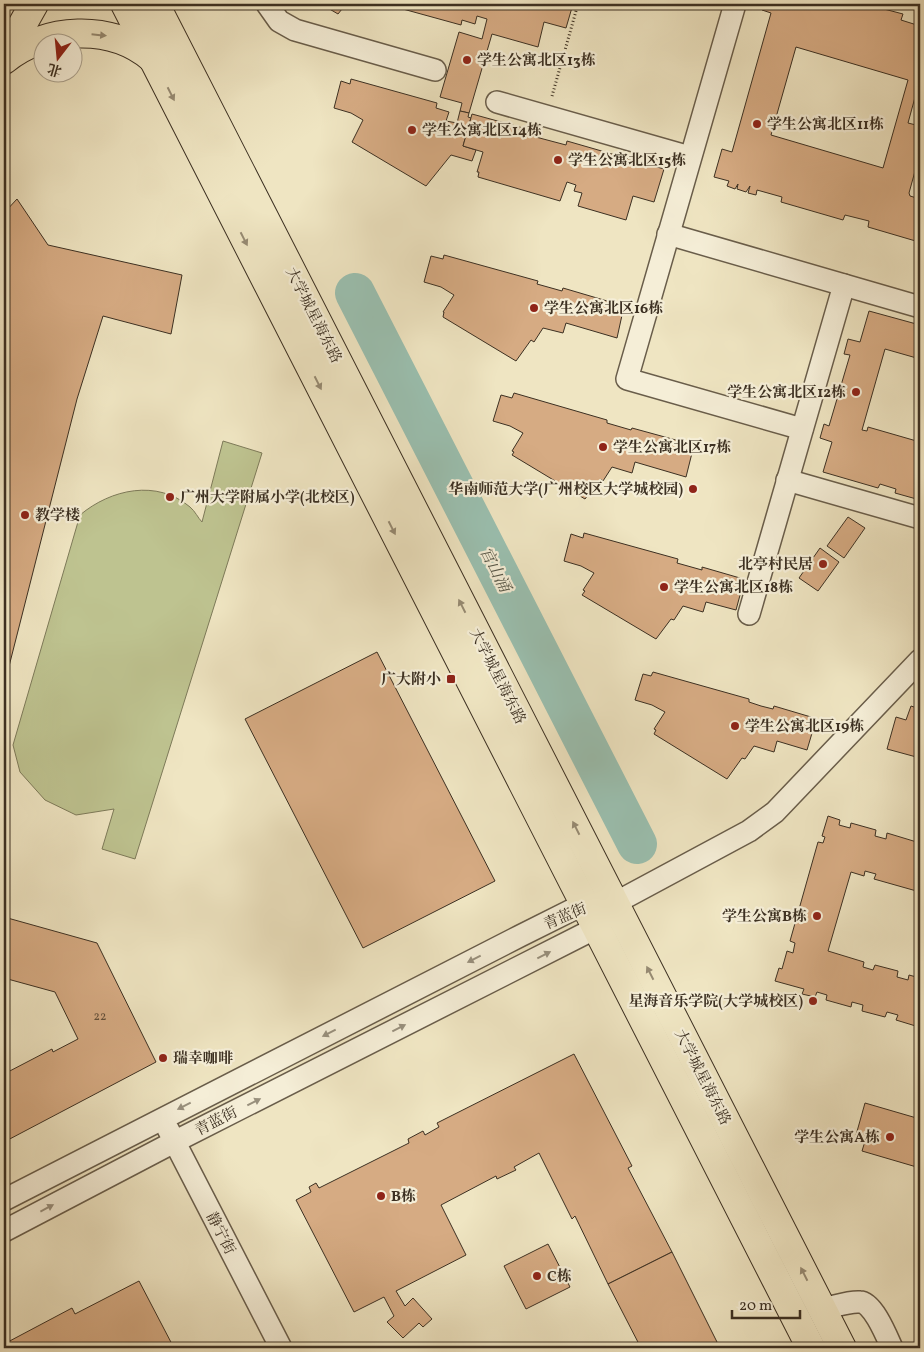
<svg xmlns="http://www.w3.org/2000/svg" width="924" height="1352" viewBox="0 0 924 1352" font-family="Vollkorn,'Noto Serif SC',serif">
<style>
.garden{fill:#bec390;stroke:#7d7a59}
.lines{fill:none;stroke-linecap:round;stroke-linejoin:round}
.river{stroke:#9abfaf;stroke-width:40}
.building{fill:#d6ab83;stroke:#3c3022;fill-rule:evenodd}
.minor-casing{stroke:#695d4a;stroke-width:24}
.major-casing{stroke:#3c3022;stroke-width:30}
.path{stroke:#3c3022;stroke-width:3;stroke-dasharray:1 2.5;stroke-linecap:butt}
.minor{stroke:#f5eed7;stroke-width:21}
.major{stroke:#efe5c2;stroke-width:28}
.oneway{fill:#968a72}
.oneway2{fill:#988f7c}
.poi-dot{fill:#8f2418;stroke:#f5eed7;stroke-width:2}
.labels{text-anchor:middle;stroke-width:4.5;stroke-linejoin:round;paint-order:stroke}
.number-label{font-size:12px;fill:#624f3a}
.poi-label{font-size:15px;font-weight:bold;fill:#3c3022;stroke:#f5eed7;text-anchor:start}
.street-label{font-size:15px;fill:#3c3022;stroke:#f5eed7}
.water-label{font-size:16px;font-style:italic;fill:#545445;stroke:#f5eed7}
</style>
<rect width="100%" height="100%" fill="#efe5c2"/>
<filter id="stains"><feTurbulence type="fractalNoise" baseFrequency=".004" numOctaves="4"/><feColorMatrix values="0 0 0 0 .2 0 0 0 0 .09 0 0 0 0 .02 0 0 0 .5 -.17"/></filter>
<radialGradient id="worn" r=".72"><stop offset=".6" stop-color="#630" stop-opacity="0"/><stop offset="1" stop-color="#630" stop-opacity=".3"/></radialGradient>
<!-- garden -->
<path class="garden" d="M223,441L262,453L135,859L102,849L114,809L76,815L45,800L20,772L13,745L80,515C111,489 157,479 190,507C195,511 198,518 202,522Z"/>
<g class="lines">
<!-- river -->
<polyline class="river" points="355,293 637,844"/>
</g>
<!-- building -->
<g class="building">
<polygon points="321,4 346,4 338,14"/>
<polygon points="393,4 573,4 566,28 544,22 538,47 492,34 469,113 460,111 462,103 440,97 459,32 482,39 487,19 477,16 475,24 462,20 461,25 392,6"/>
<path d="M764,4H865L903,14L901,20L920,26V79L908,123L920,126V153L909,193L910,196L920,199L919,242L868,227L869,221L845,215L843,220L781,202L782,197L757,190L756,195L748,193L750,186L746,192L737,189L738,184L735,189L727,186L729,181L714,177L722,149L732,152L771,13L762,10ZM796,47L908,80L883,168L771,135Z"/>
<polygon points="351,79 437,103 436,108 449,112 446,121 457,123 460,111 469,113 468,117 471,118 463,146 476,150 472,161 451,155 426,186 352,142 363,120 351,113 334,108 341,81 350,84"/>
<polygon points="472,114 534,131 532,136 566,145 567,141 664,169 654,202 633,196 626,220 578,206 582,193 574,191 576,185 567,182 560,201 478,177 479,172 477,172 483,152 463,146"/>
<polygon points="17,199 48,245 182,275 171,334 103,316 77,399 4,686 4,213"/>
<polygon points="444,255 538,281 537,284 562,291 563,288 624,306 617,338 566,323 563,333 543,328 534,342 531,340 516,361 443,317 444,312 443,312 454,295 441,287 424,282 431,256 443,259"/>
<polygon points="869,311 920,325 920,359 885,349 862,430 867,431 868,427 920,442 920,500 895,493 896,489 880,484 878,488 823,472 832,442 820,438 824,424 829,426 850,355 844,354 848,339 860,342"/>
<polygon points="514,393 607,420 607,423 631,430 632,428 694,445 686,477 635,462 632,473 612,467 603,481 601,479 585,499 512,455 514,452 512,451 523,433 510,426 493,421 501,395 512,398"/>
<polygon points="848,517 865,528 844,558 827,546"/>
<polygon points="584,533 678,559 677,563 702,570 702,567 740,578 739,582 743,584 736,610 706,602 703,612 683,606 674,620 671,619 656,639 582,595 585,591 583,590 594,573 581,566 564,561 571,534 583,538"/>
<polygon points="820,548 839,562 818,591 799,578"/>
<polygon points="377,652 495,881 363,948 245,719"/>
<polygon points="653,672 749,699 749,702 761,706 773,709 774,706 811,717 810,722 815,723 807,750 777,741 774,752 754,746 745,759 742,758 727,779 654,734 656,730 654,729 665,712 652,705 635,700 643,674 651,676"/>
<polygon points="911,706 920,709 920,758 887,749 896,717 906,720"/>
<polygon points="828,816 840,820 839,825 850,828 851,823 876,830 875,836 886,839 887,833 920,843 920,892 874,879 876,874 865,871 864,876 851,872 828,951 864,962 863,967 873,970 875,965 898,971 897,977 908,980 909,975 920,978 919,1027 896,1020 898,1015 887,1012 885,1017 862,1011 863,1005 852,1002 851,1007 826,1000 827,995 817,992 815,997 802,994 804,989 775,981 779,968 782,969 787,951 793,953 795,943 790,941 818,842 823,843 825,837 822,836"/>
<polygon points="4,917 97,943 156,1062 4,1142 4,1074 52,1049 53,1052 78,1039 55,992 4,978"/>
<polygon points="574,1054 632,1166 628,1168 672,1252 608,1284 575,1216 572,1219 539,1153 514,1167 516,1170 497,1179 496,1176 441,1205 466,1255 396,1291 405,1306 413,1298 432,1319 423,1327 419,1323 403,1338 387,1322 394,1316 384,1297 354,1312 296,1200 311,1192 309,1187 316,1183 319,1188 409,1143 408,1139 423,1131 425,1135 439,1127 437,1123"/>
<polygon points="865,1103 920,1119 920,1168 862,1151 866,1138 856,1135"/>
<polygon points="548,1244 570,1287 526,1309 504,1266"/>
<polygon points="672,1252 720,1348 641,1348 608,1284"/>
<polygon points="139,1281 174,1348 4,1348 4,1344 72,1308 75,1314"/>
</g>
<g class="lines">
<defs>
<g id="minor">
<polyline points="267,4 279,21 295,30 435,70"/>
<polyline points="735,4 627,379 802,429"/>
<polyline points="497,102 690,157"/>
<polyline points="668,234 920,307"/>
<polyline points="787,480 920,518"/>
<polyline points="749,614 844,285"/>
<polyline points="168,1129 281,1348"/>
<polyline points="4,1200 520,936 584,904 599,904"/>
<polyline points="4,1231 174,1142 596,928 615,903 749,831 775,812 920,660"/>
<path d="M822,1309C834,1307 848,1301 860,1302C873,1302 887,1337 892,1348"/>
</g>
<g id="major">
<polyline points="125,4 811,1348"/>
<polyline points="155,4 842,1348"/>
<polyline points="4,57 34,4"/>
<path d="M4,60C45,27 111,23 152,58"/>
</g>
</defs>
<!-- minor casing -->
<use href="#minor" class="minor-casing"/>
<!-- major casing -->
<use href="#major" class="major-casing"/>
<!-- path -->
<polyline class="path" points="552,96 578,4"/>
<!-- minor -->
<use href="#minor" class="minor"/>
<!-- major -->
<use href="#major" class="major"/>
</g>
<!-- one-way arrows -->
<defs><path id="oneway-solid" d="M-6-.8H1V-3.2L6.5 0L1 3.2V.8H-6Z" transform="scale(1.25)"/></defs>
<g class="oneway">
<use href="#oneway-solid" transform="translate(99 35) rotate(6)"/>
<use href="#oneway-solid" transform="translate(171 94) rotate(63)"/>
<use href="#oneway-solid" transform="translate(244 239) rotate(63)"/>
<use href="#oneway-solid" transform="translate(318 383) rotate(63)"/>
<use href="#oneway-solid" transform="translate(392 528) rotate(63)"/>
<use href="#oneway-solid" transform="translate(462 606) rotate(-117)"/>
<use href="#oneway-solid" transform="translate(576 828) rotate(-117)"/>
<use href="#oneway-solid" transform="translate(650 973) rotate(-117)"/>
<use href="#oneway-solid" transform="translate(804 1274) rotate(-117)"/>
</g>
<g class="oneway2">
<use href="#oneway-solid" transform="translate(544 955) rotate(-27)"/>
<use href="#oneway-solid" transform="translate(474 959) rotate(153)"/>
<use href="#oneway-solid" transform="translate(399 1028) rotate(-27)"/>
<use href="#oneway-solid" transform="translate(329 1033) rotate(153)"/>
<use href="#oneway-solid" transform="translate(254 1102) rotate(-27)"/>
<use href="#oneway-solid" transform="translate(184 1106) rotate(153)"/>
<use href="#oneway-solid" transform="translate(47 1208) rotate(-28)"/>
</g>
<!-- markers -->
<g class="poi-dot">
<circle cx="467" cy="60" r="5"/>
<circle cx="757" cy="124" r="5"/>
<circle cx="412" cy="130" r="5"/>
<circle cx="558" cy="160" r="5"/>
<circle cx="534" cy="308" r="5"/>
<circle cx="856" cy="392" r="5"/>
<circle cx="603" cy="447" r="5"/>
<circle cx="693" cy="489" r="5"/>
<circle cx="170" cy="497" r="5"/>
<circle cx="25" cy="515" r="5"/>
<circle cx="823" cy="564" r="5"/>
<circle cx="664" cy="587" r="5"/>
<rect x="446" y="674" width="10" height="10" rx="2.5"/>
<circle cx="735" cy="726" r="5"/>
<circle cx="817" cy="916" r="5"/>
<circle cx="813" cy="1001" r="5"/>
<circle cx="163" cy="1058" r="5"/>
<circle cx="890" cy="1137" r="5"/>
<circle cx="381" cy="1196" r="5"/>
<circle cx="537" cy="1276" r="5"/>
</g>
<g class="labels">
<!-- number labels -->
<g class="number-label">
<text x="100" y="1020">22</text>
</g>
<!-- poi labels -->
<g class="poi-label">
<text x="477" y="65">学生公寓北区13栋</text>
<text x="767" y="129">学生公寓北区11栋</text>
<text x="422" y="135">学生公寓北区14栋</text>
<text x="568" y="165">学生公寓北区15栋</text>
<text x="544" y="313">学生公寓北区16栋</text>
<text x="846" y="397" text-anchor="end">学生公寓北区12栋</text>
<text x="613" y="452">学生公寓北区17栋</text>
<text x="683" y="494" text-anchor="end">华南师范大学(广州校区大学城校园)</text>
<text x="180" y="502">广州大学附属小学(北校区)</text>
<text x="35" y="520">教学楼</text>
<text x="813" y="569" text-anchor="end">北亭村民居</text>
<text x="674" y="592">学生公寓北区18栋</text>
<text x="441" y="684" text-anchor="end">广大附小</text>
<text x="745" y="731">学生公寓北区19栋</text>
<text x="807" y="921" text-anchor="end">学生公寓B栋</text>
<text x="803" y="1006" text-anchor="end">星海音乐学院(大学城校区)</text>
<text x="173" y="1063">瑞幸咖啡</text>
<text x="880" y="1142" text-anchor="end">学生公寓A栋</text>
<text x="391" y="1201">B栋</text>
<text x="547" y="1281">C栋</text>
</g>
<!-- street labels -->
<g class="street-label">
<text transform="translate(314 315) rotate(63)" y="5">大学城星海东路</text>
<text transform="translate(498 676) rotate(63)" y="5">大学城星海东路</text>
<text transform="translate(565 916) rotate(-23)" y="5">青蓝街</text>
<text transform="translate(703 1077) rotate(63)" y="5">大学城星海东路</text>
<text transform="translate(216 1121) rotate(-27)" y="5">青蓝街</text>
<text transform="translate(221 1233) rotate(63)" y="5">静宁街</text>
</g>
<!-- water labels -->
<g class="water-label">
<text transform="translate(496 569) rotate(63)" y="6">官山涌</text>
</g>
</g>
<!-- margin -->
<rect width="924" height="1352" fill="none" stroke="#efe5c2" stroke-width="20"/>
<rect x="5" y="5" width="914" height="1342" fill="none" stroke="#3c3022" stroke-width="2.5"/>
<rect x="10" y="10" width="904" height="1332" fill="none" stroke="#3c3022"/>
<!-- north arrow -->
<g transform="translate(58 58) rotate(196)"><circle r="24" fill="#f5eed7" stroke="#aba28f"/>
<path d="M0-4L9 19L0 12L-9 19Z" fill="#8f2418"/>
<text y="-8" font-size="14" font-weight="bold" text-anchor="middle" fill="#3c3022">北</text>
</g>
<!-- scale -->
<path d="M732 1310v8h68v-8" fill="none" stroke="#3c3022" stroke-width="2.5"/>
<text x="739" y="1310" font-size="15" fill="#3c3022" stroke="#f5eed7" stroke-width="4" paint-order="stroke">20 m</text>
<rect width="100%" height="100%" filter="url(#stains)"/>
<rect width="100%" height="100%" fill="url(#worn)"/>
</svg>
